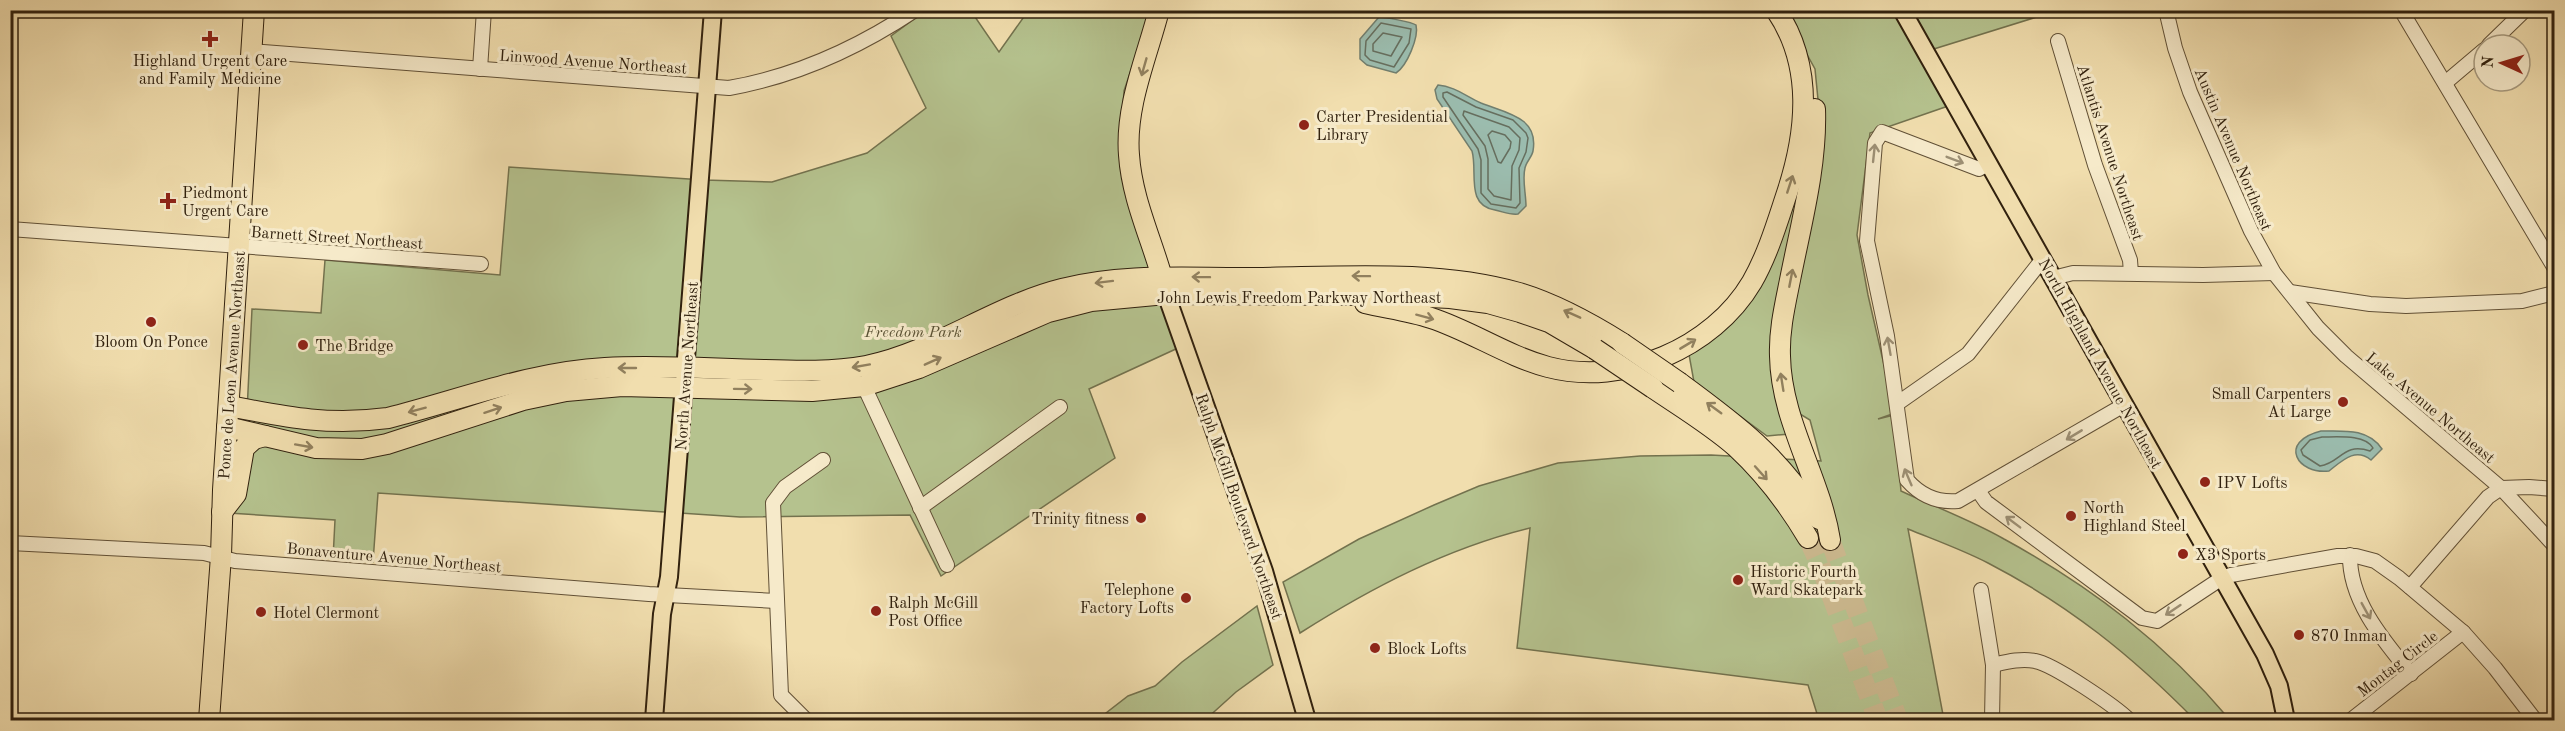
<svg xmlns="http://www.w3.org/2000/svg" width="2565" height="731" viewBox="0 0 2565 731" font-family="'Old Standard TT',serif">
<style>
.green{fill:#b5c28e;stroke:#73724e;stroke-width:1.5}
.water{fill:#9bbcae;stroke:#717e6e;stroke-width:1.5}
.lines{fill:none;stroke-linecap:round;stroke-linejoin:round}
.shore{stroke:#666e5e;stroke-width:1.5}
.highway-tunnel{stroke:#cbb88e;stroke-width:20;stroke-dasharray:20 10;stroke-linecap:butt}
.minor-casing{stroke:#615036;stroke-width:16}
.major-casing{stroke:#31210e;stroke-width:20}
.highway-casing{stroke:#31210e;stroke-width:22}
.minor{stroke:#f6eaca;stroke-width:14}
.major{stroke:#f1deae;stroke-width:16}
.highway{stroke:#f1deae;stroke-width:20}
.highway-bridge-casing{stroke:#31210e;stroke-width:22;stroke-linecap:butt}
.highway-bridge{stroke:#f1deae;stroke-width:20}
.oneway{stroke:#91805e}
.oneway2{stroke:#9d9075}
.poi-dot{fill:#8f2418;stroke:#f6eaca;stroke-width:2}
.labels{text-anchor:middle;stroke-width:6;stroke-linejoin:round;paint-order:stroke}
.poi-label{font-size:16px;fill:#31210e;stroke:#f6eaca;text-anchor:start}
.street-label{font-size:16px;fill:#31210e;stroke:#f6eaca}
.park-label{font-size:16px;font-style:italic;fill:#595134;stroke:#f6eaca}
</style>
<rect width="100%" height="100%" fill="#f1deae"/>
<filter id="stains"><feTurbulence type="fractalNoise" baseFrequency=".00333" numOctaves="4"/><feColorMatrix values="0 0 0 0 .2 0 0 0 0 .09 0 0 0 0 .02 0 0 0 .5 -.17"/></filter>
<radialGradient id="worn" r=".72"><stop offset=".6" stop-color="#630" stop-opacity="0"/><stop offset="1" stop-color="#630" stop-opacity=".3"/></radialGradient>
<!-- green -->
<g class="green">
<polygon points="925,11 971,11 999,52 1028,11 1151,11 1124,91 1121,140 1191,342 1089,389 1115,458 941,576 910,515 740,517 378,493 373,562 333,559 335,520 229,513 245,453 252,309 321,313 325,260 500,275 509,167 704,180 772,182 867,153 926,108 891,36"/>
<path d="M1783,11H2056L1921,53L1951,105L1870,133L1857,235L1868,295L1895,413L1878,419L1894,415L1901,491C1935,507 1971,520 2004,539C2092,587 2166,644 2230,720H2195C2132,656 2069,605 1988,563C1963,550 1935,540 1908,529L1944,720H1819L1808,685L1517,648L1530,528C1447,548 1371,588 1300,633L1283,582L1359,539L1434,505L1479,486L1558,463L1640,456L1711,455L1821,461L1810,420L1795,411L1785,344L1820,120L1815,69Z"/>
<polygon points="1812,138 1783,300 1790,434 1767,436 1694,382 1688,349 1738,308"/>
<polygon points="1257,606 1273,665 1236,692 1205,720 1097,720 1128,696 1155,686 1182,662"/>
</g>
<!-- water -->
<g class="water">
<path d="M1379,17C1384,17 1412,22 1416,25C1419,37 1407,66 1396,73L1367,65L1360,59V39Z"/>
<path d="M1438,85C1454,86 1467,97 1481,103C1506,113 1539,117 1533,151C1532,157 1526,162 1525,168C1522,179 1526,194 1526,206L1518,214C1510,215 1504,212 1495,210C1465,205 1478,172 1472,151L1437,99L1435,90Z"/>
<path d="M2321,431C2343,431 2368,428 2382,449L2371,460C2355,447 2342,461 2329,471C2298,475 2277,442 2321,431Z"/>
</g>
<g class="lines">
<!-- shore -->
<g class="shore">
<polygon points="1381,23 1411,29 1409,43 1394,67 1370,60 1365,55 1366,41"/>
<polygon points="1383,33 1402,37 1391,56 1373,51 1373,44"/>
<polygon points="1447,92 1476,107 1513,120 1526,133 1528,138 1526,152 1519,168 1520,203 1516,208 1491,204 1481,193 1481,160 1478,149 1443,97 1443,93"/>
<polygon points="1464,111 1509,127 1520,138 1519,150 1512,166 1511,200 1494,196 1488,189 1488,159 1485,146 1463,115"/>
<polygon points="1492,131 1505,135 1511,142 1510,148 1501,163 1498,162 1488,135"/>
<path d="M2322,437C2337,437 2365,434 2373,448L2370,451C2343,442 2341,463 2320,466L2303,455L2301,450L2310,440Z"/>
</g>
<!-- highway-tunnel -->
<g class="highway-tunnel">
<polyline points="1808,538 1819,562 1878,720"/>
<polyline points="1830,540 1898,720"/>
</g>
<defs>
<g id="minor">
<polyline points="2166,10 2175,48 2190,92 2251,231 2274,273 2318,328 2346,356 2501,488 2554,545"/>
<polyline points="2401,10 2554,267"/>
<polyline points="2058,41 2095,165 2130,260 2131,273"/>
<polyline points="2489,45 2525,10"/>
<path d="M251,51L729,88C797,76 858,48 915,10"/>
<polyline points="480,69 484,10"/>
<polyline points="2445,83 2484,50"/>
<path d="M1988,164L1979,169L1882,132L1875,143L1867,241L1887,336L1907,480C1921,496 1937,503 1958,501L2124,405"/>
<polyline points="10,229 481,264"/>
<polyline points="2053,278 2073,273 2203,275 2274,273"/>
<polyline points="2290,292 2370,304 2406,306 2522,301 2554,293"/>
<polyline points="864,386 947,565"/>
<polyline points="1898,403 1968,354 2042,260"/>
<polyline points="1979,492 1986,502 2142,618 2157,621 2222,578 2231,575 2338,556 2356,556 2375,561 2399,578 2463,632 2495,668 2535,720"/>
<polyline points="920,508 1060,407"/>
<polyline points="10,543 204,553 235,561 649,594 776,601"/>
<path d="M2350,555C2349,601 2384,641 2411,674"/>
<polyline points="2410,587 2488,497 2501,488 2529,487 2554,489"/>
<polyline points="1981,590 1993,665 1992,720"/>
<path d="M1993,665C2006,662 2021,658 2035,661C2053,664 2115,706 2129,720"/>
<polyline points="806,720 781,695 773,503 785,487 823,460"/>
<polyline points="2351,720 2463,632"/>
</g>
<g id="major">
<polyline points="1902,10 2265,654 2279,686 2286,720"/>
<polyline points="1166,294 1264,571 1307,720"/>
<polyline points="654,720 662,614 669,577 713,10"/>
</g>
<g id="highway">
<path d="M1159,10C1147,57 1125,106 1129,155C1132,201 1154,244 1165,288"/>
<path d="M1815,109C1817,166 1801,224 1790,280C1785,305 1779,330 1780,356C1781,421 1820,477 1830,540"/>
<path d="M1365,303C1386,308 1410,311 1431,318C1471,331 1507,356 1548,367C1624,387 1713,348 1752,282C1768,254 1777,223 1787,193C1807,132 1814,66 1776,10"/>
<path d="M1680,383C1740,427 1777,455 1819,519"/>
<path d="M1653,388C1681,407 1711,425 1736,447C1765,474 1788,504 1808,538"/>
<path d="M229,406C286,417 328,426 388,418C460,400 530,372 605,368C658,365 712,369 765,370C798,371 833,372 866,366C935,352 994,306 1062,289C1120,274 1181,278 1240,278C1332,278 1430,268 1519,293C1556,304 1590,323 1622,343"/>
<polyline points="227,427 316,448 362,449 387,444 523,400 566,391 622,386 812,391 864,386 919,368 1048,312 1091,301 1166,294 1387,295 1450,298 1488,303 1520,312 1549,322 1595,349"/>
<polyline points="222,512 236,494 244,448 254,439 265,436"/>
<polyline points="209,720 221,556 223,490 254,10"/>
</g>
</defs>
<!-- minor casing -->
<use href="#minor" class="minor-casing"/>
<!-- major casing -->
<use href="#major" class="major-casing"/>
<!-- highway casing -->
<use href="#highway" class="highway-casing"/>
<!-- minor -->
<use href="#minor" class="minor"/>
<!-- major -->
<use href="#major" class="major"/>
<!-- highway -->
<use href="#highway" class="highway"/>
<defs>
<g id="highway-bridge">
<polyline points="1622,343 1680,383"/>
<polyline points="1595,349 1653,388"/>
</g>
</defs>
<!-- highway-bridge casing -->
<use href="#highway-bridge" class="highway-bridge-casing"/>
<!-- highway-bridge -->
<use href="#highway-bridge" class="highway-bridge"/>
</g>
<!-- one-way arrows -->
<defs><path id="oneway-shaft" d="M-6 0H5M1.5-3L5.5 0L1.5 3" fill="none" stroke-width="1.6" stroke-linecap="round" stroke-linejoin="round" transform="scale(1.5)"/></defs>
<g class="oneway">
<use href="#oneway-shaft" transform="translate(1144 67) rotate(106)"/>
<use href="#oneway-shaft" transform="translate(1790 184) rotate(-72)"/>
<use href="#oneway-shaft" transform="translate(1361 276) rotate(-179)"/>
<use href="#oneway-shaft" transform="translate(1201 277) rotate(-179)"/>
<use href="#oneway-shaft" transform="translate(1791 278) rotate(-79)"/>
<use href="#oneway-shaft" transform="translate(1104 282) rotate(173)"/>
<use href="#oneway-shaft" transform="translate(1572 314) rotate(-156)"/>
<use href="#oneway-shaft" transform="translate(1425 317) rotate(15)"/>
<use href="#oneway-shaft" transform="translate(1688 344) rotate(-31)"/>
<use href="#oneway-shaft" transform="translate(933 361) rotate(-24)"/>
<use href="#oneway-shaft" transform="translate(861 366) rotate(170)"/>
<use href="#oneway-shaft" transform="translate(627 368) rotate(180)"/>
<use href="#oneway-shaft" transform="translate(1782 382) rotate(-99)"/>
<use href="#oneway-shaft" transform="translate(743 389) rotate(1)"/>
<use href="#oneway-shaft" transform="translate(1714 408) rotate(-144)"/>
<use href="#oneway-shaft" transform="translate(417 410) rotate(165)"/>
<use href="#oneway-shaft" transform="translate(493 410) rotate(-18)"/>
<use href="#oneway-shaft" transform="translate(304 446) rotate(10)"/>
<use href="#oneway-shaft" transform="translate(1761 473) rotate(48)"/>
</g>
<g class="oneway2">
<use href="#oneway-shaft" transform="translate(1874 153) rotate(-84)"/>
<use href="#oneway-shaft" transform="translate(1955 160) rotate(21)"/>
<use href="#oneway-shaft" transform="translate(1889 346) rotate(-100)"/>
<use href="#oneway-shaft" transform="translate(2074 435) rotate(149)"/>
<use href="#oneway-shaft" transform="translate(1908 477) rotate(-113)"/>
<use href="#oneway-shaft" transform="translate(2013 522) rotate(-143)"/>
<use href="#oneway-shaft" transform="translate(2173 610) rotate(146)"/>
<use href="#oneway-shaft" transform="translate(2366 611) rotate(61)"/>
</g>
<!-- markers -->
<g class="poi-dot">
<path d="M207 30h6v6h6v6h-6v6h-6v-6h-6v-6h6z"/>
<circle cx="1304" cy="125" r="6"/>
<path d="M165 192h6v6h6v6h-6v6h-6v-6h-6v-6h6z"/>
<circle cx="151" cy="322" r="6"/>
<circle cx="303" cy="345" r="6"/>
<circle cx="2343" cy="402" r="6"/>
<circle cx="2205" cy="482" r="6"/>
<circle cx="2071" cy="516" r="6"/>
<circle cx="1141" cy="518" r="6"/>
<circle cx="2183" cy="554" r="6"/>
<circle cx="1738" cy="580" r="6"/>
<circle cx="1186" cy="598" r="6"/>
<circle cx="876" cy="611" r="6"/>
<circle cx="261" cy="612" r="6"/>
<circle cx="2299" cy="635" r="6"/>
<circle cx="1375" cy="648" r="6"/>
</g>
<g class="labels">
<!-- poi labels -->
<g class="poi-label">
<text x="210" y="66" text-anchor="middle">Highland Urgent Care<tspan x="210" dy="18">and Family Medicine</tspan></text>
<text x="1316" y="122">Carter Presidential<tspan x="1316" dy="18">Library</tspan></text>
<text x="182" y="198">Piedmont<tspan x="182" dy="18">Urgent Care</tspan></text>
<text x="151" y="347" text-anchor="middle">Bloom On Ponce</text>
<text x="315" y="351">The Bridge</text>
<text x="2331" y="399" text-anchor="end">Small Carpenters<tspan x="2331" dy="18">At Large</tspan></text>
<text x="2217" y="488">IPV Lofts</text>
<text x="2083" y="513">North<tspan x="2083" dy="18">Highland Steel</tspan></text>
<text x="1129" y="524" text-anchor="end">Trinity fitness</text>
<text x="2195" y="560">X3 Sports</text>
<text x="1750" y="577">Historic Fourth<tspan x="1750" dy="18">Ward Skatepark</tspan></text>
<text x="1174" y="595" text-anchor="end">Telephone<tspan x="1174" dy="18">Factory Lofts</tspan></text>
<text x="888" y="608">Ralph McGill<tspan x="888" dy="18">Post Office</tspan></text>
<text x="273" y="618">Hotel Clermont</text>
<text x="2311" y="641">870 Inman</text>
<text x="1387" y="654">Block Lofts</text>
</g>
<!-- street labels -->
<g class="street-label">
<text transform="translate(593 61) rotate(4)" y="6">Linwood Avenue Northeast</text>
<text transform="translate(2234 149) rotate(67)" y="6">Austin Avenue Northeast</text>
<text transform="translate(2111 152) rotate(72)" y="6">Atlantis Avenue Northeast</text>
<text transform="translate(337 237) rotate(4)" y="6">Barnett Street Northeast</text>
<text x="1299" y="303">John Lewis Freedom Parkway Northeast</text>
<text transform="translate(2101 363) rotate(61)" y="6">North Highland Avenue Northeast</text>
<text transform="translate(231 365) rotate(-86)" y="6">Ponce de Leon Avenue Northeast</text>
<text transform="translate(686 366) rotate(-86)" y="6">North Avenue Northeast</text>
<text transform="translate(2431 407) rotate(40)" y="6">Lake Avenue Northeast</text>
<text transform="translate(1240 506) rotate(71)" y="6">Ralph McGill Boulevard Northeast</text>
<text transform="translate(394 557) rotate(5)" y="6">Bonaventure Avenue Northeast</text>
<text transform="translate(2397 663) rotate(-38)" y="6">Montag Circle</text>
</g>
<!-- park labels -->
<g class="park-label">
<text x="913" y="337">Freedom Park</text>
</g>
</g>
<!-- margin -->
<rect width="2565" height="731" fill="none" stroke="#f1deae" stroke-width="36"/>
<rect x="12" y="12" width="2541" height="707" fill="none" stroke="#31210e" stroke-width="3"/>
<rect x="18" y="18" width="2529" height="695" fill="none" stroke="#31210e" stroke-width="1.5"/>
<!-- north arrow -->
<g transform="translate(2502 63) rotate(274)"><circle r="28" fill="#f6eaca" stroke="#a79a7f" stroke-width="1.5"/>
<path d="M0-4.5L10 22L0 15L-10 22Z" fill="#8f2418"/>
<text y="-9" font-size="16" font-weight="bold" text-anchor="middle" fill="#31210e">N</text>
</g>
<rect width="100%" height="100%" filter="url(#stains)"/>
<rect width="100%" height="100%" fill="url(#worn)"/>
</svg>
